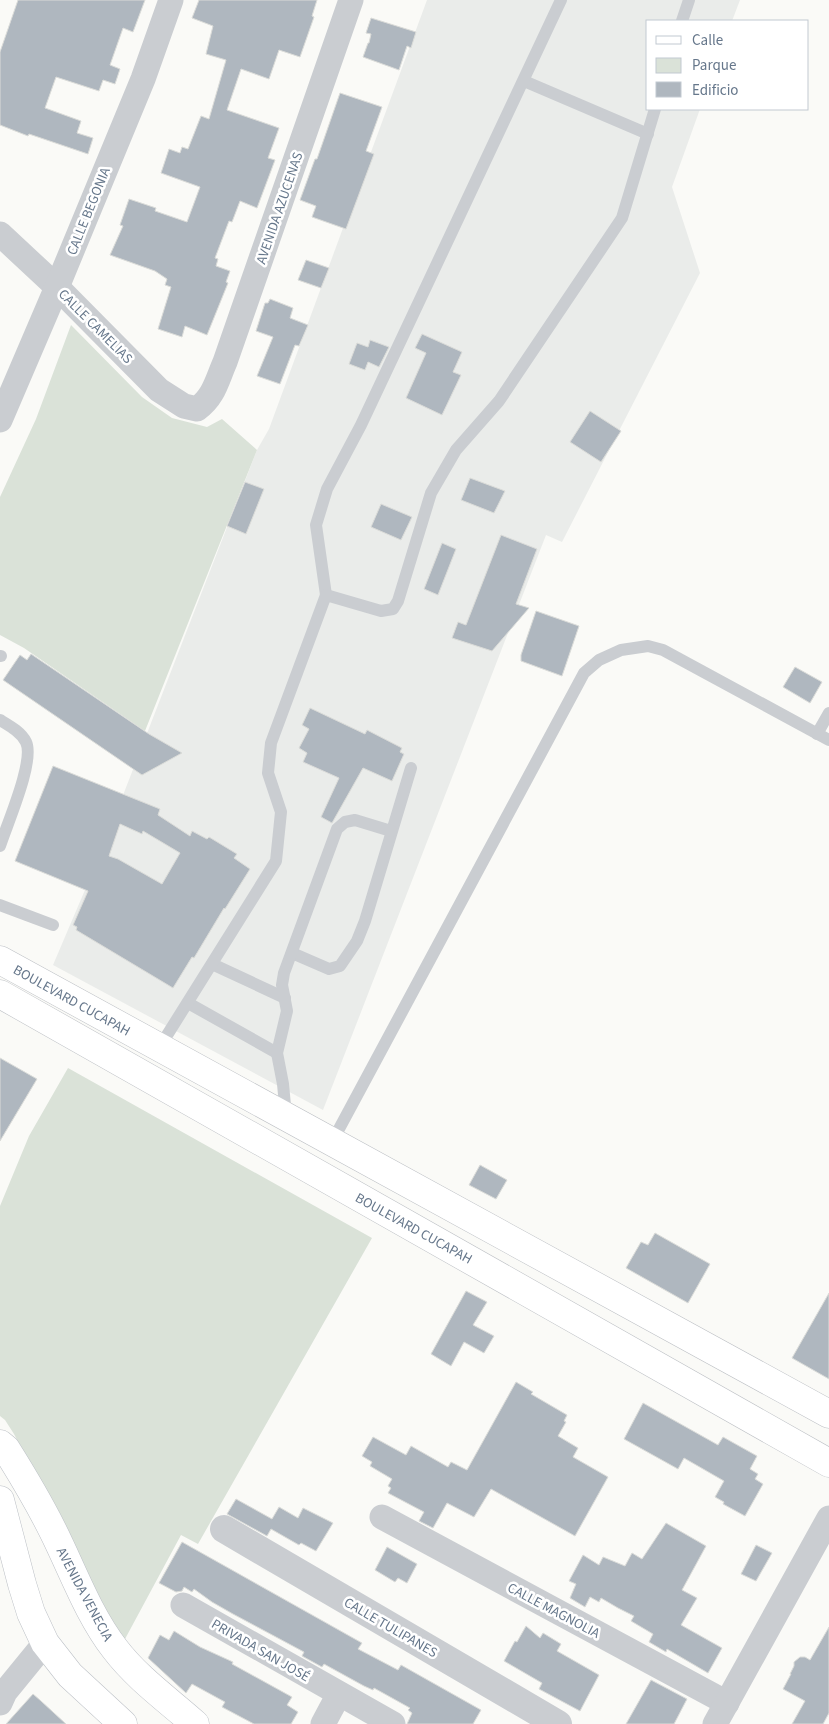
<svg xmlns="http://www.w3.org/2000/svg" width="829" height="1724" viewBox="0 0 829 1724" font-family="'Source Sans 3',sans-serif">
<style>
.built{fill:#eaecea}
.green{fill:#dae2d8}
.building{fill:#afb7bf;stroke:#dbdcd9;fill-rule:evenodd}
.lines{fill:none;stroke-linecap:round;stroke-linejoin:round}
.secondary-casing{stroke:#bcc0c6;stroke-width:29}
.primary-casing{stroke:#bdc0c5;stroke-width:29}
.service{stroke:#cacdd1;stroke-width:12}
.minor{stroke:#cacdd1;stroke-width:25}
.tertiary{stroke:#cacdd1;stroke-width:28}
.secondary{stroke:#fff;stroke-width:28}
.primary{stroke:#fff;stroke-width:28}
.labels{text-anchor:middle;stroke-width:5;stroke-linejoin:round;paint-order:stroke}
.street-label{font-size:14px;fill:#66778b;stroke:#fff}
</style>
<rect width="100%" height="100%" fill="#fafaf7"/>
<!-- built -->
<polygon class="built" points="427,0 740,0 732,21 648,21 648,109 700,109 672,187 700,273 562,542 546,535 323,1110 53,965 99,857 257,450 269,429"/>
<!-- green -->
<g class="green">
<polygon points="71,325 142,397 172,418 207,427 222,419 257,450 145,731 24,648 0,635 0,497 36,419"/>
<polygon points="68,1068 372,1238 198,1544 181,1535 125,1639 117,1632 111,1622 14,1434 5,1420 0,1416 0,1206 29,1136"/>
</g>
<!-- building -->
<g class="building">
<polygon points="18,0 145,0 133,32 123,28 110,65 120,69 115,84 103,80 99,91 56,77 45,108 81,121 77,133 93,138 88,154 29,134 28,136 0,125 0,52"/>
<polygon points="199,0 317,0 312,16 314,17 300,57 279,50 269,79 241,69 227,110 279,128 268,158 275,160 257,208 240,201 232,222 229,221 215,258 218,259 216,266 230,271 226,282 228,283 207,335 185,326 182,337 158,329 171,287 165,285 167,279 155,271 110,255 123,226 120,225 129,199 156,208 155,211 187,222 200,187 161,173 169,149 180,153 182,147 188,149 201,116 209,119 226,60 206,54 213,26 192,18"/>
<polygon points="371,18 416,32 411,48 407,46 399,70 363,57 368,43 369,43 371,34 366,33"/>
<polygon points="340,93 382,107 366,151 374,154 346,229 312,217 316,206 300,200 315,159 317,159"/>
<polygon points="306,260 329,268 321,288 298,280"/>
<polygon points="270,299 293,308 290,318 308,325 299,346 295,345 280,384 257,376 273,337 256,331 265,303 268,303"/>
<polygon points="422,334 462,352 453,372 461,375 442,415 406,398 426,353 415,348"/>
<polygon points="370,340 389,347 379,367 368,362 365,370 349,364 357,343 368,347"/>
<polygon points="590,411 621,431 601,462 570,442"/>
<polygon points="470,478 505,491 494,513 461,500"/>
<polygon points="245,482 264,489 246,534 227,526"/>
<polygon points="381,504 412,517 401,540 371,527"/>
<polygon points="501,535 537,549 516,604 529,608 492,651 452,638 458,622 466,625"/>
<polygon points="442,543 456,549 438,595 424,589"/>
<polygon points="536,611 579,626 562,676 521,661 521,655"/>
<polygon points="31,654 149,734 182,753 142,775 3,680 20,655 27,660"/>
<polygon points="795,667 822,682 810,703 783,687"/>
<polygon points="310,708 365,734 367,730 402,748 400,752 404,754 392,781 363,768 332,823 321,817 339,778 303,762 307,753 299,748 309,729 302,725"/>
<path d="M53,766L160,809L158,815L190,836L192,831L207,839L209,837L237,854L234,858L250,869L225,909L224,908L194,958L192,957L173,988L76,930L77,927L73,925L88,891L15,861ZM120,824L142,834L143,831L180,853L162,884L118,859L109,856Z"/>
<polygon points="0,1058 37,1079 0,1141"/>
<polygon points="480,1165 507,1180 496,1199 469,1185"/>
<polygon points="655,1233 710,1264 688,1303 626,1268 641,1242 648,1245"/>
<polygon points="466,1291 487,1302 473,1325 494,1336 484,1353 464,1342 451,1366 431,1354"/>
<polygon points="829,1293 829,1379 792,1358"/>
<polygon points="516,1382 533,1392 531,1394 567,1415 564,1421 566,1422 558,1436 578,1448 573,1457 608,1477 575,1536 491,1489 474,1517 447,1503 433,1528 419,1521 424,1512 388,1493 391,1488 388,1486 392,1479 370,1466 372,1462 362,1456 373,1437 406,1455 411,1446 448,1467 451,1462 467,1470"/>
<polygon points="643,1403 718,1445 723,1437 757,1456 750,1469 758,1474 755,1479 763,1484 745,1516 723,1504 724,1502 715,1497 724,1481 684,1458 678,1469 624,1439"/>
<polygon points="236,1499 272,1519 279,1507 298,1518 303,1508 333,1523 316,1551 301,1543 299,1545 271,1529 267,1536 227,1514"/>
<polygon points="666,1523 706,1546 682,1590 697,1598 681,1625 722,1648 708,1673 667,1649 666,1652 649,1642 653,1634 631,1621 634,1616 618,1608 601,1598 599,1602 590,1597 585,1607 570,1598 576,1584 569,1581 583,1555 599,1565 603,1557 625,1566 632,1553 642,1559"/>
<polygon points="182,1542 362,1643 358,1649 398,1670 401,1665 481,1710 473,1724 407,1724 412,1713 408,1710 410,1708 374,1688 373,1690 364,1686 324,1664 322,1667 302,1656 304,1652 233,1614 212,1602 194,1589 192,1592 184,1587 182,1591 176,1592 159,1583"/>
<polygon points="756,1545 772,1553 756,1581 741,1574"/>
<polygon points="387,1547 417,1564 407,1583 398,1578 395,1582 375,1570"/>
<polygon points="526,1626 540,1638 543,1633 561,1644 557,1651 599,1675 580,1711 539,1689 542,1683 504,1661 515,1641 517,1642"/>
<polygon points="829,1627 829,1713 823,1724 792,1724 805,1701 783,1689 791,1674 790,1674 794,1666 794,1662 800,1657 805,1657 810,1660"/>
<polygon points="174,1631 200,1647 233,1662 232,1664 292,1697 287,1705 298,1712 291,1724 254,1724 222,1707 225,1702 192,1684 186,1693 148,1658 160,1635 169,1640"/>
<polygon points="651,1680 687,1699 674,1724 626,1724"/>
<polygon points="33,1694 41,1701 66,1724 6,1724"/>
</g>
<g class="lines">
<defs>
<g id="secondary">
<path d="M0,1444L6,1449C23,1476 39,1503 53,1531C73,1571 88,1614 115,1649C137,1678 168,1700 195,1724"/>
<polyline points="0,1500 22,1584 31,1613 45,1643 70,1675 123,1724"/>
</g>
<g id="primary">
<polyline points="0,960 829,1414"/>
<polyline points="0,994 829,1463"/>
</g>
</defs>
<!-- secondary casing -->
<use href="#secondary" class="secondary-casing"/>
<!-- primary casing -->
<use href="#primary" class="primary-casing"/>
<!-- service -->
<g class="service">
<polyline points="682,21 689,0"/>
<polyline points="524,81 648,134"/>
<polyline points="326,595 316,525 327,489 361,425 561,0"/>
<polyline points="0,656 1,656"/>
<path d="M0,720C10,726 21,732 26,742C35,761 7,824 0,846"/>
<polyline points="817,734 829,713"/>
<polyline points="0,905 53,925"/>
<polyline points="292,953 329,969 340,966 357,941 365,921 411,768"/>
<polyline points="212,964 285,998"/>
<polyline points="188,1003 277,1053"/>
<polyline points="159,1048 276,861 281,812 268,773 271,743 326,595 381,611 393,609 398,601 431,493 456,450 499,401 622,218 655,109"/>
<polyline points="286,1116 283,1084 277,1053 287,1011 282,985 284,973 337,829 345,822 355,820 391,831"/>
<polyline points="332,1142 584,673 599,660 621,650 648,646 663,650 829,740"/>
</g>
<!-- minor -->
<g class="minor">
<path d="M0,234L57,287L159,390L184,406L197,409C214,397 217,380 225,362L351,0"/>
<polyline points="0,420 57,287 143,79 171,0"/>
<polyline points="382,1517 727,1703"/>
<polyline points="183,1605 393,1724"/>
<polyline points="0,1703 5,1692 45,1643"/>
<polyline points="323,1724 339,1694"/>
<polyline points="715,1724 829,1518"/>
</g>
<!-- tertiary -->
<polyline class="tertiary" points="224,1529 558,1724"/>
<!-- secondary -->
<use href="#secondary" class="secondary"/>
<!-- primary -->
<use href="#primary" class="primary"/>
</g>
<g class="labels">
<!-- street labels -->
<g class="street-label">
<text transform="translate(279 208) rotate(-71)" y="5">AVENIDA AZUCENAS</text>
<text transform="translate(88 211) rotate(-68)" y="5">CALLE BEGONIA</text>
<text transform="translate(96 326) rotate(45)" y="5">CALLE CAMELIAS</text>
<text transform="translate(72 1000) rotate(29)" y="5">BOULEVARD CUCAPAH</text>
<text transform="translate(414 1228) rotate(29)" y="5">BOULEVARD CUCAPAH</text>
<text transform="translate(85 1594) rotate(62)" y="5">AVENIDA VENECIA</text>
<text transform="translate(554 1610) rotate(28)" y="5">CALLE MAGNOLIA</text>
<text transform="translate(391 1627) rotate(30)" y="5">CALLE TULIPANES</text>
<text transform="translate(261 1650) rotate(30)" y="5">PRIVADA SAN JOSÉ</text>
</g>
</g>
<!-- legend -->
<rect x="646" y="20" width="162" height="90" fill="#ffffff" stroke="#c2c9d1"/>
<rect x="656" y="36" width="25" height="8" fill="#ffffff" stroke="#c2c9d1"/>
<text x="692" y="45" font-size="15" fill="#66778b">Calle</text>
<rect x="656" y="58" width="25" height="15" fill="#dae2d8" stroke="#c2c9d1"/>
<text x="692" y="70" font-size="15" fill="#66778b">Parque</text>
<rect x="656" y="82" width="25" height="15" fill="#afb7bf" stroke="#c2c9d1"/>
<text x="692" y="95" font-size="15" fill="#66778b">Edificio</text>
</svg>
